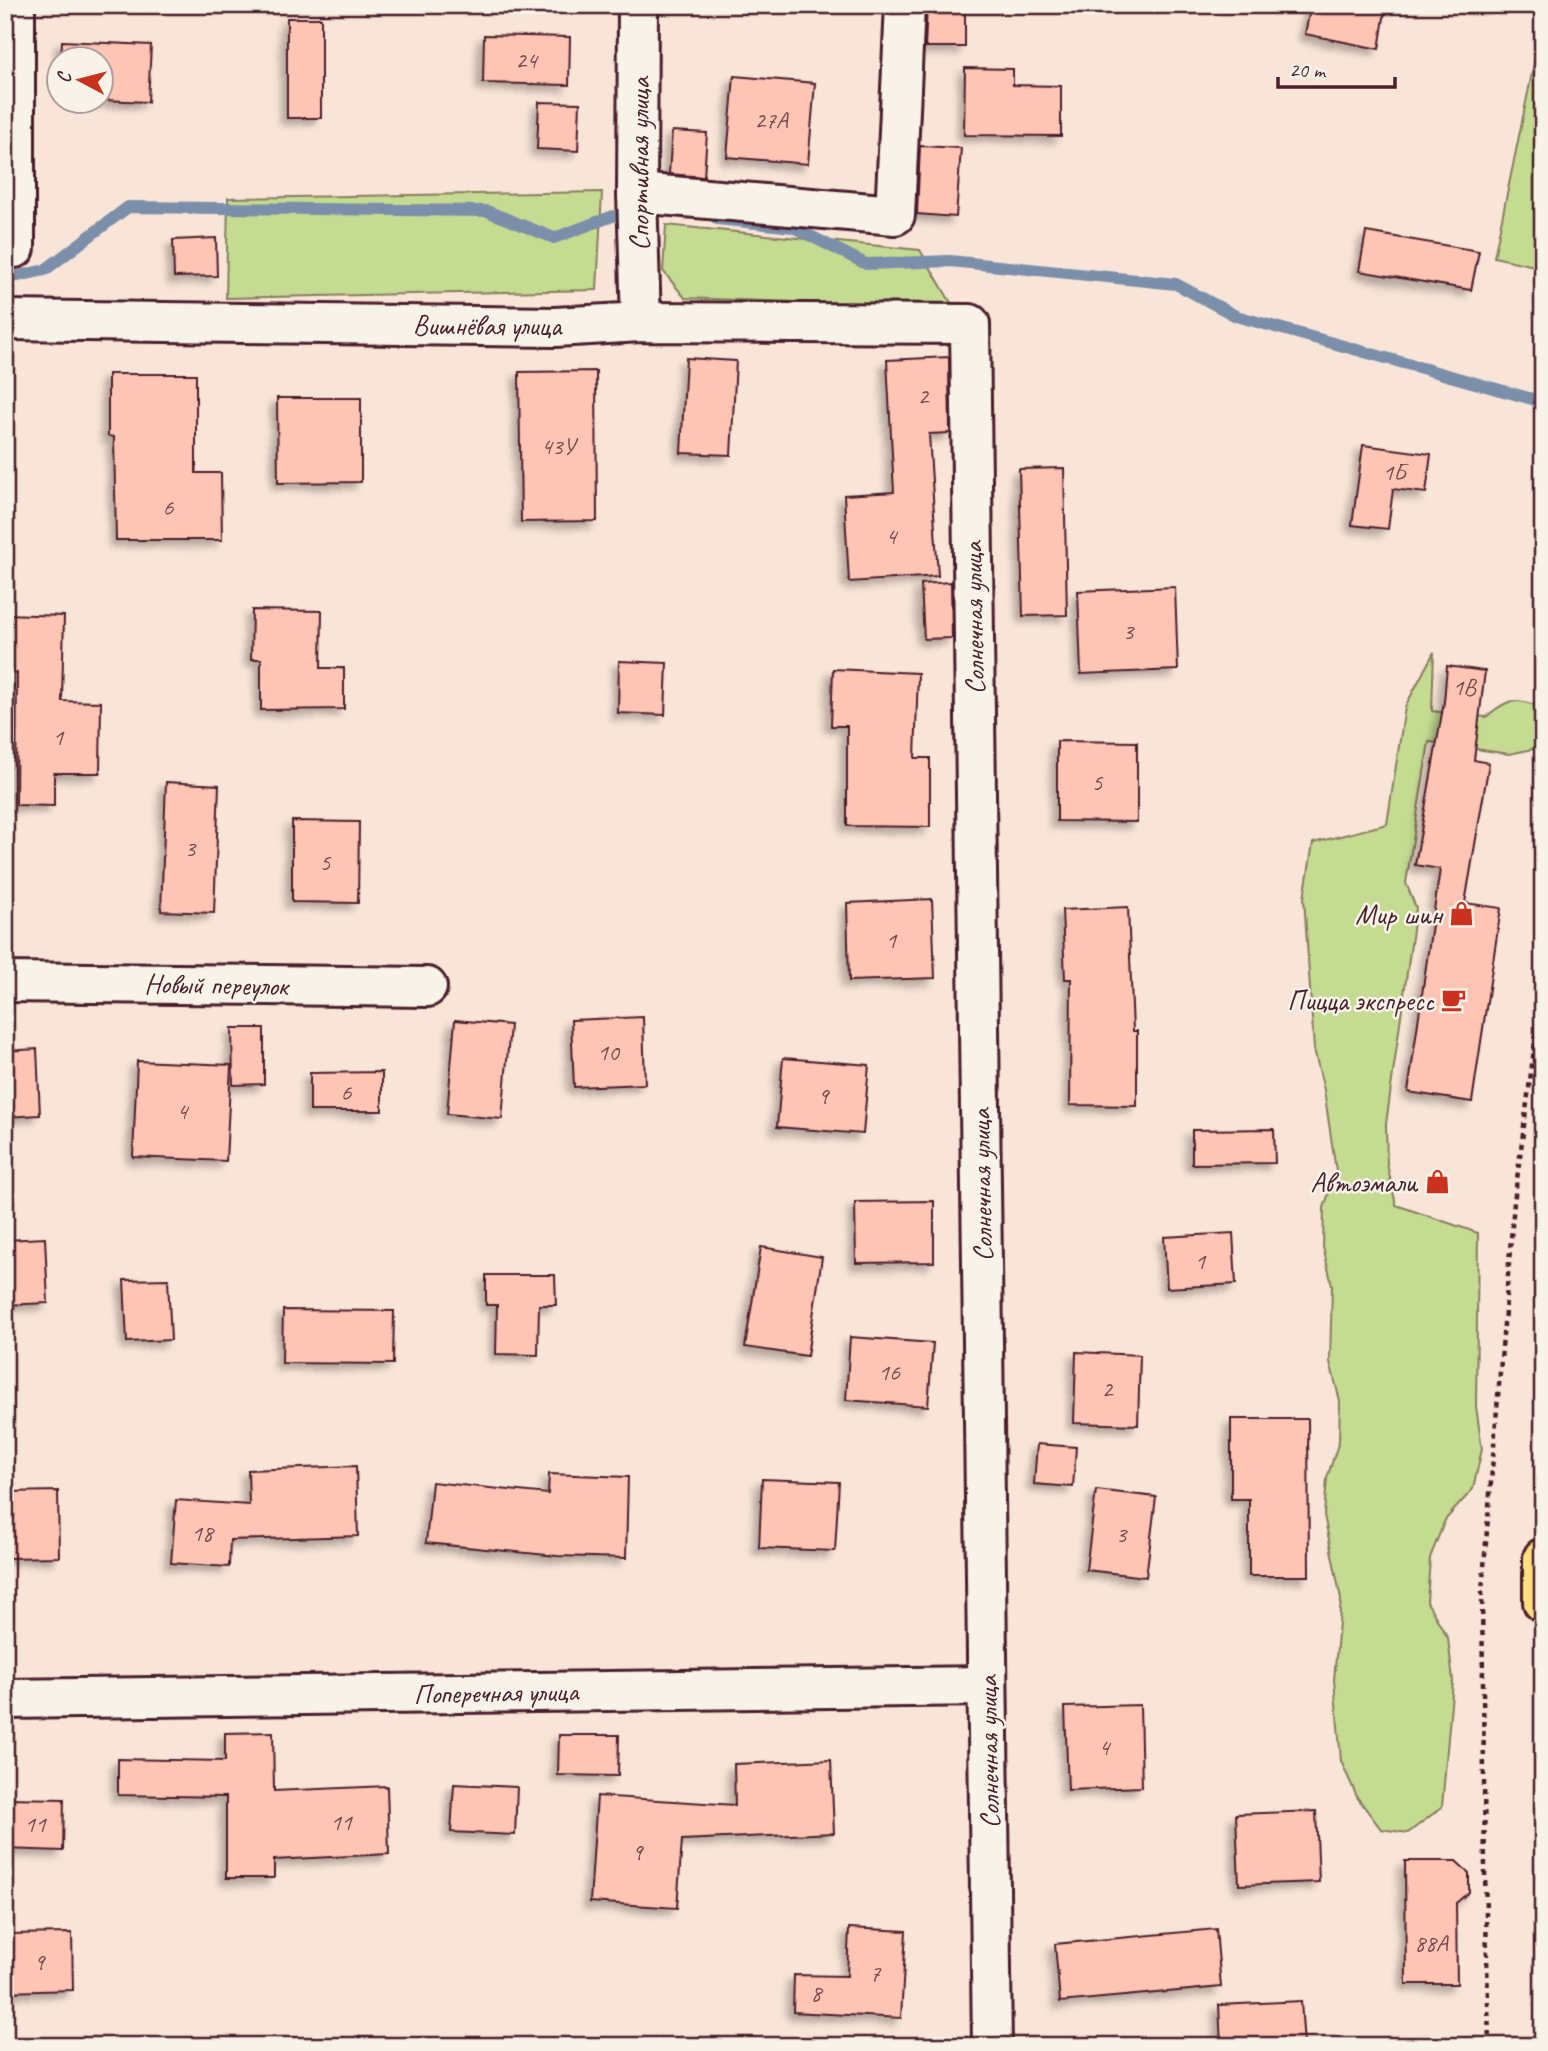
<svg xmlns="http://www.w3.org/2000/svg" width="1548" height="2051" viewBox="0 0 1548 2051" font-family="Caveat,sans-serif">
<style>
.green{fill:#c4db91;stroke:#877d5e;stroke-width:2}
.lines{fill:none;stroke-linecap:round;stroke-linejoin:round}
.stream{stroke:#7b8faa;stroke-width:12}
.building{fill:#fec4b4;stroke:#4a1f2b;stroke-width:2;filter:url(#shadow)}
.minor-casing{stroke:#4a1f2b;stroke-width:44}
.major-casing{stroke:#4a1f2b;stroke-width:44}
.path{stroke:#4a1f2b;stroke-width:4.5;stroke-dasharray:5 5;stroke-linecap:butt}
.minor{stroke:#f7f3e8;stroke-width:38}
.major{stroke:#ffdf80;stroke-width:38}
.labels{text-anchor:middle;stroke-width:5;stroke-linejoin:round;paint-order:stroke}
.number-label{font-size:24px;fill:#77484d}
.street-label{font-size:28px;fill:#4a1f2b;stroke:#f7f3e8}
.poi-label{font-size:28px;fill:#4a1f2b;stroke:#f7f3e8;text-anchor:end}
</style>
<defs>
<filter id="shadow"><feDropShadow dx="-6" dy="6" stdDeviation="3.5" flood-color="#0004"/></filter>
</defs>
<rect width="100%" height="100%" fill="#f9e5d8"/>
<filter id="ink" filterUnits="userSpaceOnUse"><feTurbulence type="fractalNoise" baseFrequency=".0143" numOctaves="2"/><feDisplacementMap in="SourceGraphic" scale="14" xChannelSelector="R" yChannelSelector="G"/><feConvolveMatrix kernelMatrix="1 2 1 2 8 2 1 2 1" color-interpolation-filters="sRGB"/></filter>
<g filter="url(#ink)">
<!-- green -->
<g class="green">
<polygon points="1543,20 1543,268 1494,257"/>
<polygon points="602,192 597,290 226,298 228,198"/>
<polygon points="666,225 920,250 954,308 685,298 663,271"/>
<path d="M1434,652L1432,711L1486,717C1508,698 1516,697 1543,708V736L1533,749L1509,754L1429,742L1406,883L1416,908L1386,1124L1387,1164L1396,1205L1478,1233L1476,1406L1482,1449L1473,1489L1445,1520L1430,1558L1427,1602L1448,1638L1453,1681L1442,1807L1408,1833L1381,1829L1357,1797L1341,1761L1334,1680L1341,1599L1324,1515L1327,1478L1339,1441L1340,1401L1330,1362L1332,1285L1323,1247L1324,1208L1336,1171L1324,1090L1314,1049L1304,898L1313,843L1387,824L1405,707Z"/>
</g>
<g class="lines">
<!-- stream -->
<g class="stream">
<polyline points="717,219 793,227 866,264 950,261 1176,284 1236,316 1543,402"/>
<polyline points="5,279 45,270 128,207 487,211 554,238 613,216"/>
</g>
</g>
<!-- building -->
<g class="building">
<polygon points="927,5 965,5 965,47 925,47"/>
<polygon points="1311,5 1386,5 1379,49 1305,34"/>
<rect x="287" y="18" width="34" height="100"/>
<polygon points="484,35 570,37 569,85 483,83"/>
<polygon points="62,41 151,45 148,102 102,100 102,60 61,60"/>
<polygon points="965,68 1013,69 1013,85 1061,86 1061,136 964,135"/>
<polygon points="734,76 815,83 808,164 727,157"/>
<polygon points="539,102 580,103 578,151 537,149"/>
<polygon points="672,131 707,133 704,177 669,174"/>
<polygon points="920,146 961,148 956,217 917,214"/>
<polygon points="1366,232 1479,251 1471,290 1359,271"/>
<polygon points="216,238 217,276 174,277 173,240"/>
<polygon points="949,357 950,433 929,434 938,576 849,582 844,495 894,492 887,360"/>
<polygon points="686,358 736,361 731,455 681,453"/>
<polygon points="596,371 597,521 521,522 519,372"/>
<polygon points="108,374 196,374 196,473 221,473 222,540 116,540 114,437 108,436"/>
<polygon points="277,398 361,398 361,482 278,483"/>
<polygon points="1363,445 1431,454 1426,493 1393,489 1388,529 1352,525"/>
<polygon points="1064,468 1067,615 1023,616 1019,469"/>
<polygon points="951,582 952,638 924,639 921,584"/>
<polygon points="1175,587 1178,670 1081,674 1078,591"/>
<polygon points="252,610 322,611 321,668 344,668 344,709 261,710 261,659 251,659"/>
<polygon points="5,614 64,616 62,701 101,702 100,773 54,773 54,806 16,805 17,673 5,672"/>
<polygon points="619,661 667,663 665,715 618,713"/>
<polygon points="1447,666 1485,671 1474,760 1489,763 1465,903 1501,908 1472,1102 1408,1092 1440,869 1415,865 1444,702"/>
<polygon points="833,669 918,673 915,758 930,758 930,827 847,826 847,726 831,726"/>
<polygon points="1057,741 1137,742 1137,822 1057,821"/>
<polygon points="166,782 219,785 214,913 161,911"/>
<polygon points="292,821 359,822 358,903 292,902"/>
<polygon points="932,899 935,978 849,981 847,903"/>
<polygon points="1128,907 1133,1031 1137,1031 1137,1106 1070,1105 1071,979 1065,979 1062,910"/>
<polygon points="643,1017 645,1084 574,1087 571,1020"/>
<polygon points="455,1020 510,1025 502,1119 447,1114"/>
<polygon points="232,1028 264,1028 264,1084 233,1085"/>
<polygon points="37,1049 40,1115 5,1117 5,1051"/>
<polygon points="783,1058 869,1065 863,1134 777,1127"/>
<polygon points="137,1061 231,1065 226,1161 133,1157"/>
<polygon points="382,1072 382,1111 310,1111 310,1073"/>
<polygon points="1274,1129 1275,1163 1192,1164 1192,1130"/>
<polygon points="934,1201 934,1262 856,1263 855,1202"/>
<polygon points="1233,1233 1236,1284 1167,1288 1164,1237"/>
<polygon points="45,1238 48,1303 5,1305 5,1240"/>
<polygon points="761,1247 822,1257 807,1356 745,1347"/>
<polygon points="486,1275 555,1275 556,1305 539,1305 538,1355 496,1354 497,1305 486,1305"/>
<polygon points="168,1279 171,1340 127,1342 124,1280"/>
<polygon points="283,1310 394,1311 393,1364 282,1363"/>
<polygon points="850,1337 933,1343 928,1406 846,1400"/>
<polygon points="1076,1352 1140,1355 1138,1425 1074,1423"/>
<polygon points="1231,1419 1308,1419 1309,1576 1249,1576 1249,1499 1231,1499"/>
<polygon points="1037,1444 1076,1447 1073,1487 1034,1484"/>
<polygon points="356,1466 358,1536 230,1540 229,1567 171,1563 176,1500 249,1505 248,1470"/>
<polygon points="549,1474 628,1477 626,1558 557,1556 426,1543 432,1482 548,1494"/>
<polygon points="762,1479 839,1482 835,1551 759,1548"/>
<polygon points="1096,1490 1156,1497 1146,1577 1086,1570"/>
<polygon points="58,1491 59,1557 5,1558 5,1492"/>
<polygon points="1140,1705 1142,1787 1068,1790 1065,1707"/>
<polygon points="273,1732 274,1791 387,1786 389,1854 274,1860 274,1878 226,1878 226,1797 118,1795 118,1759 225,1761 225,1733"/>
<polygon points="559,1735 619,1735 618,1776 558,1775"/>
<polygon points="831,1760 834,1833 682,1840 677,1908 590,1902 597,1796 735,1805 734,1764"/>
<polygon points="454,1784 517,1787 515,1835 451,1832"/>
<polygon points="5,1798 64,1799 63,1851 5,1849"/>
<polygon points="1316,1811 1319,1882 1239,1885 1236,1814"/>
<polygon points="1405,1861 1456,1861 1469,1873 1469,1892 1456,1903 1457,1984 1406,1984"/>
<polygon points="849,1928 906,1931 901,2018 793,2012 794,1975 847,1976"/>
<polygon points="1216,1929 1221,1987 1060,2002 1055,1944"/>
<polygon points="72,1933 73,1990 5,1992 5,1934"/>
<polygon points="1301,2001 1304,2046 1221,2046 1219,2005"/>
</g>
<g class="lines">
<defs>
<g id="minor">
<polyline points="15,5 15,248"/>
<polyline points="638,5 637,193 641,322"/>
<polyline points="637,193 895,215 905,5"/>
<polyline points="5,320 555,327 641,322 970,324 992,2046"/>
<polyline points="5,982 427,987"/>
<polyline points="5,1699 987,1686"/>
</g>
<polyline id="major" points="1543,1558 1543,1602"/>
</defs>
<!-- minor casing -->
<use href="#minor" class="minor-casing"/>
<!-- major casing -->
<use href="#major" class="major-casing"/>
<!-- path -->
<polyline class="path" points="1489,2046 1485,1871 1482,1591 1514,1202 1543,981"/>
<!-- minor -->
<use href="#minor" class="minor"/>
<!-- major -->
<use href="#major" class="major"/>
</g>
</g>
<!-- icons -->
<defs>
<symbol id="shop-bare" viewBox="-9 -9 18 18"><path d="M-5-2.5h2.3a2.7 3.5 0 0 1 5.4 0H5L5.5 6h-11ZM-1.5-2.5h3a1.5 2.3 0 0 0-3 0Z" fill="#c8321e" stroke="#f7f3e8" stroke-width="2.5" paint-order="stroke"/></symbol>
<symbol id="cafe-bare" viewBox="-9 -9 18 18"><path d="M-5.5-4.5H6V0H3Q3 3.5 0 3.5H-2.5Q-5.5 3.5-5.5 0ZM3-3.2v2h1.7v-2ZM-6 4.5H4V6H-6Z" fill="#c8321e" stroke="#f7f3e8" stroke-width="2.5" paint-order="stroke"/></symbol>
</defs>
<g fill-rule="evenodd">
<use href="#shop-bare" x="1444" y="896" width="35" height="35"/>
<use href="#cafe-bare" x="1436" y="982" width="35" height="35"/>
<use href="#shop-bare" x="1420" y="1164" width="35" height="35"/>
</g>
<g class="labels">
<!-- number labels -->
<g class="number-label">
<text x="526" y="68">24</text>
<text x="771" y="128">27А</text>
<text x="923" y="404">2</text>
<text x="558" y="454">43У</text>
<text x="1394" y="480">1Б</text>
<text x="168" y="515">6</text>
<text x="891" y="544">4</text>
<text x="1128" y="639">3</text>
<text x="1464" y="695">1В</text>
<text x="58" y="745">1</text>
<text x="1097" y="790">5</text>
<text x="190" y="856">3</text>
<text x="325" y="870">5</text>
<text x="891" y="948">1</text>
<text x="608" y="1060">10</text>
<text x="346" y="1100">6</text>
<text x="823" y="1104">9</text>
<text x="182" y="1119">4</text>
<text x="1200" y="1269">1</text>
<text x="889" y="1380">16</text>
<text x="1107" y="1397">2</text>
<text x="202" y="1541">18</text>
<text x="1121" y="1542">3</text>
<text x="1104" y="1755">4</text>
<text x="341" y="1830">11</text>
<text x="35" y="1832">11</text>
<text x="637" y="1860">9</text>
<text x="1431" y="1951">88А</text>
<text x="39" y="1970">9</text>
<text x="875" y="1981">7</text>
<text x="816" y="2001">8</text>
</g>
<!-- street labels -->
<g class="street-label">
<text transform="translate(639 164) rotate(-90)" y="10">Спортивная улица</text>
<text x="487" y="335">Вишнёвая улица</text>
<text transform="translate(973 618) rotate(-91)" y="10">Солнечная улица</text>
<text transform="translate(216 984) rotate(1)" y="10">Новый переулок</text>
<text transform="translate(981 1185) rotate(-91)" y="10">Солнечная улица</text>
<text transform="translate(496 1692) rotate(-1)" y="10">Поперечная улица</text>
<text transform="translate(988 1752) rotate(-91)" y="10">Солнечная улица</text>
</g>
<!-- poi labels -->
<g class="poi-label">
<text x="1442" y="924">Мир шин</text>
<text x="1434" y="1010">Пицца экспресс</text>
<text x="1417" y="1192">Автоэмали</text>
</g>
</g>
<!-- margin -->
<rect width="1548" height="2051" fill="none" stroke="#f7f3e8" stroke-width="28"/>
<rect x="14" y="14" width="1520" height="2023" fill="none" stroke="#4a1f2b" stroke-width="2.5" filter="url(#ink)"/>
<!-- north arrow -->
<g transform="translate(80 80) rotate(277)"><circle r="33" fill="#f7f3e8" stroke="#b29e9c" stroke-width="2"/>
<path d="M0-5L12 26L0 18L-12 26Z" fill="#c8321e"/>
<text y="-10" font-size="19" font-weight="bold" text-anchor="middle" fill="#4a1f2b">С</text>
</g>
<!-- scale -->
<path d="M1278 77v10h117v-10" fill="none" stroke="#4a1f2b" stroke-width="3.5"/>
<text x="1289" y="77" font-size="21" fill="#4a1f2b" stroke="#f7f3e8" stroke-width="5" paint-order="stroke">20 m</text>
</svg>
